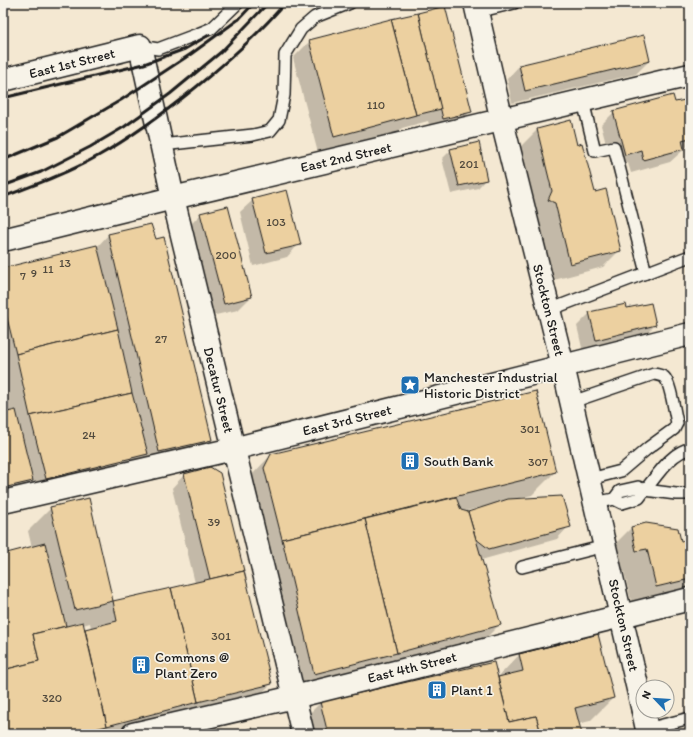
<svg xmlns="http://www.w3.org/2000/svg" width="693" height="737" viewBox="0 0 693 737" font-family="Itim,sans-serif">
<style>
.shadow{fill:#0003;fill-rule:evenodd}
.building{fill:#ecd0a0;stroke:#1c1c1c}
.lines{fill:none;stroke-linecap:round;stroke-linejoin:round}
.lane-casing{stroke:#1c1c1c;stroke-width:14}
.street-casing{stroke:#1c1c1c;stroke-width:25}
.lane{stroke:#f7f3e8;stroke-width:11}
.street{stroke:#f7f3e8;stroke-width:22}
.rail{stroke:#1c1c1c;stroke-width:3}
.labels{text-anchor:middle;stroke-width:3.5;stroke-linejoin:round;paint-order:stroke}
.number-label{font-size:12px;fill:#50493d}
.street-label{font-size:14px;fill:#1c1c1c;stroke:#f7f3e8}
.poi-label{font-size:14px;fill:#1c1c1c;stroke:#f7f3e8;text-anchor:start}
</style>
<rect width="100%" height="100%" fill="#f4e8d2"/>
<filter id="ink" filterUnits="userSpaceOnUse"><feTurbulence type="fractalNoise" baseFrequency=".025" numOctaves="2"/><feDisplacementMap in="SourceGraphic" scale="8" xChannelSelector="R" yChannelSelector="G"/><feConvolveMatrix kernelMatrix="1 2 1 2 8 2 1 2 1" color-interpolation-filters="sRGB"/></filter>
<g filter="url(#ink)">
<!-- shadow -->
<g class="shadow">
<polygon points="310,41 470,112 458,124 431,131 428,121 402,128 398,132 318,153 293,58"/>
<polygon points="649,61 636,74 512,103 507,79 519,66"/>
<polygon points="689,99 690,144 670,162 631,173 628,163 612,167 601,125 614,112 674,103"/>
<polygon points="570,121 576,146 594,193 620,250 603,267 554,280 538,220 532,216 536,209 520,147 537,130"/>
<polygon points="451,150 486,179 478,188 451,194 442,159"/>
<polygon points="253,200 299,244 287,257 253,266 240,212"/>
<polygon points="201,214 251,297 238,310 211,316 188,227"/>
<polygon points="108,235 211,439 195,456 3,501 3,269 97,247"/>
<polygon points="626,310 655,325 642,338 583,352 577,326 590,313"/>
<path d="M271,455L555,472L532,495L516,499L569,526L557,539L481,560L499,625L476,648L291,696L248,479ZM482,507V509L468,513L462,512Z"/>
<path d="M184,475L271,684L247,707L141,734H3V555L32,548L28,531L51,508L88,499L112,602L195,583L172,488ZM90,623L91,628L84,630L83,625Z"/>
<polygon points="646,524 680,543 690,540 690,596 633,609 624,571 613,574 608,551 631,528"/>
<polygon points="520,654 613,698 590,721 578,724 581,734 299,734 297,726 320,703 497,678"/>
</g>
<!-- building -->
<g class="building">
<polygon points="445,6 472,112 443,119 418,13"/>
<polygon points="418,13 441,109 416,115 391,19"/>
<polygon points="391,19 416,115 334,137 309,40"/>
<polygon points="644,35 650,61 525,91 519,65"/>
<polygon points="673,95 675,102 690,99 690,138 682,140 684,149 643,160 641,150 625,155 613,111"/>
<polygon points="571,120 577,145 582,143 595,192 606,189 621,251 570,264 555,203 548,200 552,191 537,129"/>
<polygon points="479,142 487,180 459,186 450,149"/>
<polygon points="287,190 301,245 266,253 252,199"/>
<polygon points="228,206 252,297 224,304 200,213"/>
<polygon points="151,224 156,239 164,237 212,440 159,452 108,234"/>
<polygon points="97,245 118,329 16,354 3,302 3,268"/>
<polygon points="651,303 656,325 596,340 589,312 626,304 627,308"/>
<polygon points="118,329 132,393 30,416 16,354"/>
<polygon points="536,391 556,472 282,539 264,468 271,454"/>
<polygon points="132,393 148,454 46,479 30,416"/>
<polygon points="16,410 33,481 3,488 3,413"/>
<polygon points="210,467 220,473 244,571 210,579 184,474"/>
<polygon points="562,496 571,527 489,549 476,539 468,512 508,499"/>
<polygon points="456,497 461,510 468,512 501,625 397,653 365,519"/>
<polygon points="89,498 113,601 75,610 50,507"/>
<polygon points="365,519 397,653 314,674 282,539"/>
<polygon points="646,523 678,528 681,541 690,539 690,579 656,587 647,549 636,551 631,527"/>
<polygon points="45,543 66,626 33,634 39,661 3,670 3,554"/>
<polygon points="244,571 272,684 198,702 171,588"/>
<polygon points="171,588 198,702 107,726 85,629 117,621 113,601"/>
<polygon points="83,622 107,726 74,734 3,734 3,670 39,661 33,634"/>
<polygon points="598,634 614,698 575,708 582,734 541,734 536,716 509,722 498,677 523,671 519,654"/>
<polygon points="494,662 509,722 536,716 541,734 328,734 320,702"/>
<polygon points="252,728 253,734 228,734"/>
</g>
<g class="lines">
<defs>
<g id="lane">
<polyline points="477,12 514,3"/>
<polyline points="140,46 158,49 195,35 212,28 238,3"/>
<polyline points="583,101 595,151 614,147 646,273"/>
<polyline points="162,145 253,135 270,131 279,120 284,95 285,55 301,29 315,17 350,3"/>
<polyline points="549,310 690,256"/>
<path d="M572,402L654,374C658,375 661,375 664,377C670,382 674,409 676,418L677,423L674,429L648,448L621,471L590,479"/>
<path d="M645,490C656,477 672,451 690,449"/>
<polyline points="645,490 676,494 690,494"/>
<polyline points="595,503 614,499 620,491 638,487 645,490 639,498 622,503 614,499"/>
<polyline points="522,567 605,546"/>
<polyline points="647,729 690,718"/>
</g>
<g id="street">
<polyline points="475,3 502,121 563,366 643,711"/>
<polyline points="3,80 140,46 173,198 303,734"/>
<polyline points="3,240 173,198 690,75"/>
<polyline points="3,502 233,449 690,334"/>
<polyline points="643,711 648,734"/>
<polyline points="133,734 294,697 690,599"/>
</g>
</defs>
<!-- lane casing -->
<use href="#lane" class="lane-casing"/>
<!-- street casing -->
<use href="#street" class="street-casing"/>
<!-- lane -->
<use href="#lane" class="lane"/>
<!-- street -->
<use href="#street" class="street"/>
<!-- rail -->
<g class="rail">
<polyline points="235,21 239,19 254,3"/>
<polyline points="3,98 144,64 185,49 209,35"/>
<polyline points="3,160 58,137 121,100 191,54 239,19"/>
<polyline points="3,186 41,172 90,147 124,127 170,94 221,52 268,3"/>
<path d="M3,197C35,185 68,173 98,156C132,137 164,113 195,88C227,62 258,35 285,3"/>
</g>
</g>
</g>
<!-- icons -->
<defs>
<symbol id="sight-square" viewBox="-11 -11 22 22"><rect x="-9" y="-9" width="18" height="18" rx="4" fill="#1f6fb2" stroke="#f7f3e8"/><path d="M0-6L1.8-2.2L6-1.7L2.9 1.2L3.7 5.4L0 3.3L-3.7 5.4L-2.9 1.2L-6-1.7L-1.8-2.2Z" fill="#fff"/></symbol>
<symbol id="building-square" viewBox="-11 -11 22 22"><rect x="-9" y="-9" width="18" height="18" rx="4" fill="#1f6fb2" stroke="#f7f3e8"/><path d="M-4-6H4V6H1V3H-1V6H-4ZM-2.5-4.3h1.7v1.8h-1.7ZM.8-4.3h1.7v1.8H.8ZM-2.5-1h1.7V.8h-1.7ZM.8-1h1.7V.8H.8Z" fill="#fff"/></symbol>
</defs>
<g fill-rule="evenodd">
<use href="#sight-square" x="399" y="374" width="22" height="22"/>
<use href="#building-square" x="399" y="450" width="22" height="22"/>
<use href="#building-square" x="130" y="654" width="22" height="22"/>
<use href="#building-square" x="426" y="679" width="22" height="22"/>
</g>
<g class="labels">
<!-- number labels -->
<g class="number-label">
<text x="376" y="109">110</text>
<text x="469" y="168">201</text>
<text x="276" y="226">103</text>
<text x="226" y="259">200</text>
<text x="65" y="267">13</text>
<text x="48" y="273">11</text>
<text x="34" y="277">9</text>
<text x="23" y="280">7</text>
<text x="161" y="343">27</text>
<text x="530" y="433">301</text>
<text x="89" y="439">24</text>
<text x="538" y="466">307</text>
<text x="214" y="526">39</text>
<text x="221" y="640">301</text>
<text x="52" y="702">320</text>
</g>
<!-- street labels -->
<g class="street-label">
<text transform="translate(72 63) rotate(-14)" y="5">East 1st Street</text>
<text transform="translate(346 157) rotate(-13)" y="5">East 2nd Street</text>
<text transform="translate(549 310) rotate(76)" y="5">Stockton Street</text>
<text transform="translate(219 390) rotate(76)" y="5">Decatur Street</text>
<text transform="translate(347 420) rotate(-14)" y="5">East 3rd Street</text>
<text transform="translate(624 625) rotate(77)" y="5">Stockton Street</text>
<text transform="translate(412 667) rotate(-14)" y="5">East 4th Street</text>
</g>
<!-- poi labels -->
<g class="poi-label">
<text x="424" y="382">Manchester Industrial<tspan x="424" dy="16">Historic District</tspan></text>
<text x="424" y="466">South Bank</text>
<text x="155" y="662">Commons @<tspan x="155" dy="16">Plant Zero</tspan></text>
<text x="451" y="695">Plant 1</text>
</g>
</g>
<!-- margin -->
<rect width="693" height="737" fill="none" stroke="#f7f3e8" stroke-width="16"/>
<rect x="8" y="8" width="677" height="721" fill="none" stroke="#1c1c1c" stroke-width="1.5" filter="url(#ink)"/>
<!-- north arrow -->
<g transform="translate(655 699) rotate(295)"><circle r="19" fill="#f7f3e8" stroke="#9f9d96"/>
<path d="M0-3L7 15L0 10L-7 15Z" fill="#1f6fb2"/>
<text y="-6" font-size="11" font-weight="bold" text-anchor="middle" fill="#1c1c1c">N</text>
</g>
</svg>
